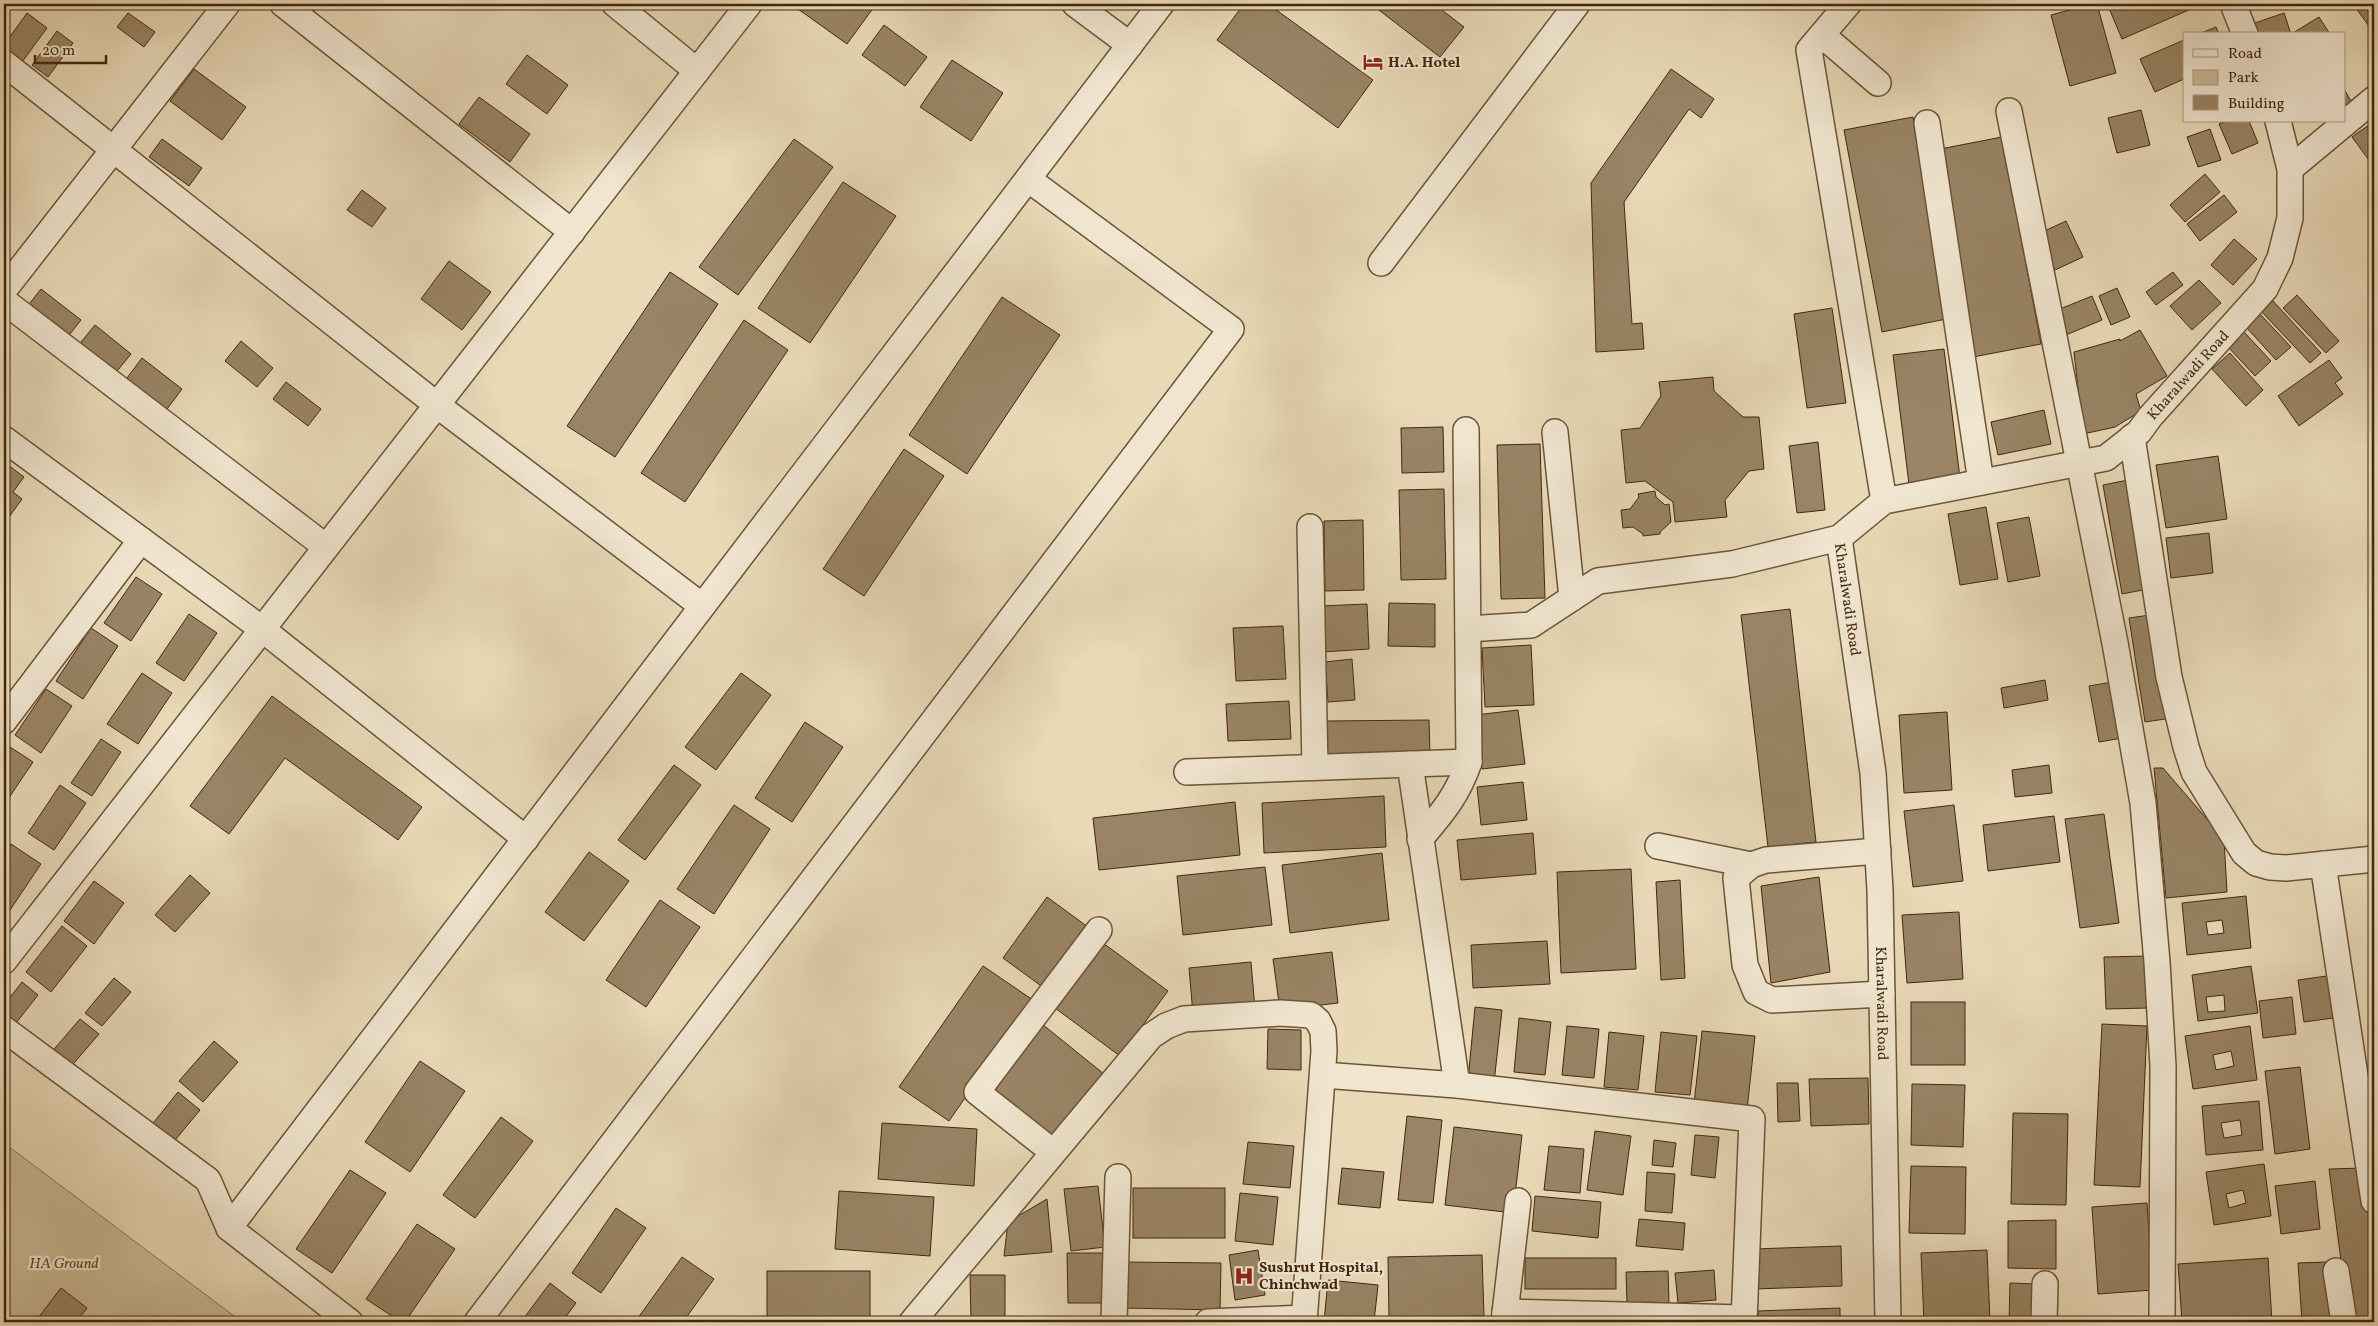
<svg xmlns="http://www.w3.org/2000/svg" width="2378" height="1326" viewBox="0 0 2378 1326" font-family="Vollkorn,serif">
<style>
.green{fill:#ccbb9a;stroke:#887153}
.building{fill:#998465;stroke:#43270c;fill-rule:evenodd}
.lines{fill:none;stroke-linecap:round;stroke-linejoin:round}
.minor-casing{stroke:#6c5437;stroke-width:28}
.minor{stroke:#f0e6d0;stroke-width:25}
.labels{text-anchor:middle;stroke-width:4.5;stroke-linejoin:round;paint-order:stroke}
.poi-label{font-size:15px;font-weight:bold;fill:#43270c;stroke:#f0e6d0;text-anchor:start}
.street-label{font-size:15px;fill:#43270c;stroke:#f0e6d0}
.park-label{font-size:15px;font-style:italic;fill:#5e4528;stroke:#f0e6d0}
</style>
<rect width="100%" height="100%" fill="#e8d9b7"/>
<filter id="stains"><feTurbulence type="fractalNoise" baseFrequency=".004" numOctaves="4"/><feColorMatrix values="0 0 0 0 .2 0 0 0 0 .09 0 0 0 0 .02 0 0 0 .5 -.17"/></filter>
<radialGradient id="worn" r=".72"><stop offset=".6" stop-color="#630" stop-opacity="0"/><stop offset="1" stop-color="#630" stop-opacity=".3"/></radialGradient>
<!-- green -->
<polygon class="green" points="4,1143 242,1322 4,1322"/>
<!-- building -->
<g class="building">
<polygon points="791,4 870,4 874,7 847,44"/>
<polygon points="1244,4 1268,4 1373,80 1338,128 1217,40"/>
<polygon points="1371,4 1434,4 1464,27 1440,57"/>
<polygon points="2092,4 2097,4 2116,73 2070,86 2051,15"/>
<polygon points="2119,4 2197,4 2198,6 2122,39 2109,8"/>
<polygon points="2353,4 2374,4 2374,33"/>
<polygon points="27,13 47,28 22,62 4,49 4,45"/>
<polygon points="128,13 155,32 144,47 117,27"/>
<polygon points="2284,13 2291,34 2259,34 2255,23"/>
<polygon points="2319,17 2330,34 2294,34 2293,33"/>
<polygon points="884,25 927,57 905,86 862,55"/>
<polygon points="2216,27 2219,34 2199,34"/>
<polygon points="57,31 73,43 48,77 32,65"/>
<polygon points="2184,40 2184,79 2155,92 2140,59"/>
<polygon points="527,55 568,85 547,114 506,84"/>
<polygon points="952,60 1003,93 971,141 920,107"/>
<polygon points="194,69 246,107 222,140 170,101"/>
<polygon points="1671,69 1714,99 1701,118 1689,109 1624,202 1632,324 1642,323 1644,349 1596,352 1591,183"/>
<polygon points="2344,89 2352,103 2344,107"/>
<polygon points="479,97 530,134 510,162 459,124"/>
<polygon points="2141,110 2150,145 2117,153 2108,118"/>
<polygon points="1913,117 1951,318 1882,332 1844,130"/>
<polygon points="2227,121 2249,121 2258,143 2232,154 2219,124"/>
<polygon points="2373,122 2374,124 2374,167 2352,137"/>
<polygon points="2210,129 2221,160 2198,167 2187,137"/>
<polygon points="2002,137 2041,344 1973,357 1935,150"/>
<polygon points="162,139 202,168 189,186 149,157"/>
<polygon points="794,139 833,167 738,295 699,267"/>
<polygon points="2205,174 2220,192 2185,222 2170,205"/>
<polygon points="843,182 896,216 810,343 758,308"/>
<polygon points="362,190 386,208 372,227 347,210"/>
<polygon points="2224,195 2237,212 2200,241 2187,224"/>
<polygon points="2066,221 2083,257 2055,270 2038,234"/>
<polygon points="2234,239 2257,259 2233,285 2211,265"/>
<polygon points="449,261 491,292 462,330 421,299"/>
<polygon points="670,272 718,304 615,457 567,426"/>
<polygon points="2173,272 2183,285 2156,305 2146,292"/>
<polygon points="2199,280 2221,303 2192,330 2170,306"/>
<polygon points="2117,288 2130,317 2111,325 2099,296"/>
<polygon points="41,289 81,320 66,339 26,308"/>
<polygon points="2297,295 2339,341 2326,353 2283,308"/>
<polygon points="2092,296 2102,320 2061,337 2050,313"/>
<polygon points="1002,297 1060,335 967,474 909,435"/>
<polygon points="2273,301 2321,353 2310,363 2261,311"/>
<polygon points="1832,308 1846,403 1807,408 1794,314"/>
<polygon points="2260,314 2291,347 2276,360 2246,327"/>
<polygon points="744,320 788,350 685,502 641,473"/>
<polygon points="95,325 131,354 113,376 77,347"/>
<polygon points="2140,330 2167,376 2136,394 2141,411 2115,427 2083,434 2074,352 2120,339 2120,341"/>
<polygon points="2244,332 2271,361 2255,376 2228,347"/>
<polygon points="241,341 273,368 257,387 225,361"/>
<polygon points="1944,349 1960,478 1909,484 1893,355"/>
<polygon points="2230,353 2263,390 2246,406 2212,369"/>
<polygon points="142,358 182,389 164,413 124,382"/>
<polygon points="2329,360 2342,378 2335,383 2343,394 2299,426 2278,396"/>
<polygon points="1713,377 1714,391 1743,417 1759,417 1764,469 1749,471 1725,500 1727,517 1675,522 1673,502 1645,481 1626,483 1621,430 1640,428 1661,396 1659,382"/>
<polygon points="286,382 321,409 308,426 273,399"/>
<polygon points="2044,410 2051,444 1998,455 1991,422"/>
<polygon points="1443,427 1444,472 1402,473 1401,428"/>
<polygon points="1818,442 1825,510 1797,513 1789,446"/>
<polygon points="1540,444 1545,598 1501,599 1497,445"/>
<polygon points="904,449 944,476 864,596 823,569"/>
<polygon points="2218,456 2227,519 2166,528 2156,465"/>
<polygon points="4,462 24,477 13,492 22,499 4,524"/>
<polygon points="2133,479 2153,588 2122,594 2103,485"/>
<polygon points="1444,489 1446,579 1401,580 1399,490"/>
<polygon points="1655,491 1656,497 1665,505 1669,504 1671,522 1660,532 1660,534 1643,536 1643,534 1633,527 1623,528 1621,510 1630,509 1639,497 1638,494"/>
<polygon points="1986,507 1998,579 1960,585 1948,514"/>
<polygon points="2029,517 2040,576 2008,582 1997,523"/>
<polygon points="1363,520 1364,590 1325,591 1324,521"/>
<polygon points="2209,533 2213,573 2171,578 2166,538"/>
<polygon points="136,577 162,594 131,641 104,623"/>
<polygon points="1389,603 1435,604 1435,647 1388,646"/>
<polygon points="1367,604 1369,649 1322,652 1320,606"/>
<polygon points="1790,609 1816,842 1768,847 1741,615"/>
<polygon points="189,614 217,633 184,681 156,663"/>
<polygon points="2157,614 2172,718 2145,722 2129,618"/>
<polygon points="1283,626 1286,679 1236,681 1233,628"/>
<polygon points="91,628 118,646 83,699 56,681"/>
<polygon points="1531,645 1534,705 1485,707 1482,648"/>
<polygon points="1352,659 1355,700 1328,702 1325,662"/>
<polygon points="142,673 172,693 138,744 107,724"/>
<polygon points="741,673 771,695 716,770 685,747"/>
<polygon points="2045,680 2048,700 2004,708 2001,688"/>
<polygon points="2119,681 2128,737 2099,742 2089,686"/>
<polygon points="46,689 72,706 41,753 15,735"/>
<polygon points="272,696 422,807 398,840 285,758 229,834 190,806"/>
<polygon points="1289,701 1291,739 1228,741 1226,704"/>
<polygon points="1518,710 1525,764 1482,769 1475,715"/>
<polygon points="1947,712 1952,790 1904,793 1899,715"/>
<polygon points="1429,720 1430,755 1327,756 1327,721"/>
<polygon points="805,722 843,747 792,822 755,798"/>
<polygon points="101,739 121,752 92,796 71,783"/>
<polygon points="10,747 33,762 4,805 4,757"/>
<polygon points="674,765 701,785 645,860 618,840"/>
<polygon points="2049,765 2052,793 2015,797 2012,770"/>
<polygon points="2154,768 2163,768 2224,839 2227,892 2166,898"/>
<polygon points="1523,782 1527,820 1481,825 1477,787"/>
<polygon points="60,785 86,803 54,850 28,833"/>
<polygon points="1384,796 1386,847 1264,853 1262,803"/>
<polygon points="1235,802 1240,855 1099,870 1093,818"/>
<polygon points="734,805 770,829 714,914 677,889"/>
<polygon points="1954,805 1963,881 1913,887 1904,811"/>
<polygon points="2104,814 2119,923 2080,928 2065,819"/>
<polygon points="2054,816 2060,862 1988,871 1983,825"/>
<polygon points="1533,833 1536,874 1461,880 1457,840"/>
<polygon points="11,844 41,864 6,916 4,914 4,856"/>
<polygon points="589,852 629,881 584,941 545,912"/>
<polygon points="1382,853 1389,920 1290,933 1282,865"/>
<polygon points="1265,867 1272,925 1183,935 1177,876"/>
<polygon points="1631,869 1636,969 1561,973 1557,872"/>
<polygon points="190,875 210,893 175,932 155,915"/>
<polygon points="1819,877 1830,972 1771,983 1761,886"/>
<polygon points="1680,880 1685,978 1661,980 1656,882"/>
<polygon points="94,881 124,903 94,944 64,921"/>
<path d="M2246,896L2251,948L2187,955L2182,903ZM2222,920L2224,933L2208,935L2206,922Z"/>
<polygon points="1047,897 1088,927 1044,988 1003,958"/>
<polygon points="660,900 700,927 646,1007 606,980"/>
<polygon points="1959,912 1963,979 1907,983 1902,915"/>
<polygon points="62,926 87,946 51,992 26,972"/>
<polygon points="1547,941 1550,984 1473,988 1471,945"/>
<polygon points="1103,943 1168,991 1120,1056 1055,1008"/>
<polygon points="1332,952 1338,1003 1280,1010 1273,959"/>
<polygon points="2148,956 2149,1008 2106,1009 2104,957"/>
<polygon points="1251,962 1255,1009 1193,1014 1189,968"/>
<polygon points="983,966 1033,1000 949,1121 899,1087"/>
<path d="M2251,966L2258,1013L2198,1021L2192,975ZM2224,995L2225,1011L2208,1012L2206,997Z"/>
<polygon points="2334,975 2340,1017 2304,1022 2298,980"/>
<polygon points="114,978 131,992 102,1026 85,1013"/>
<polygon points="22,982 38,995 9,1032 4,1028 4,1005"/>
<polygon points="2292,997 2296,1034 2263,1038 2259,1001"/>
<rect x="1911" y="1002" width="54" height="63"/>
<polygon points="1475,1007 1502,1010 1494,1083 1468,1080"/>
<polygon points="1519,1018 1551,1022 1545,1075 1514,1072"/>
<polygon points="80,1019 99,1034 68,1070 50,1054"/>
<polygon points="1042,1024 1104,1074 1053,1137 990,1087"/>
<polygon points="2102,1024 2147,1026 2140,1187 2094,1185"/>
<polygon points="1567,1026 1599,1029 1594,1078 1562,1075"/>
<path d="M2250,1026L2257,1080L2193,1089L2185,1036ZM2231,1051L2234,1066L2216,1070L2213,1055Z"/>
<polygon points="1268,1029 1301,1030 1301,1070 1267,1069"/>
<polygon points="1702,1031 1755,1036 1747,1110 1694,1104"/>
<polygon points="1609,1032 1644,1036 1638,1090 1604,1087"/>
<polygon points="1661,1032 1697,1036 1690,1095 1655,1092"/>
<polygon points="214,1041 238,1062 203,1102 179,1081"/>
<polygon points="420,1061 465,1091 410,1172 365,1142"/>
<polygon points="2300,1067 2310,1149 2275,1154 2265,1071"/>
<polygon points="1868,1078 1869,1124 1811,1126 1809,1079"/>
<polygon points="1777,1083 1798,1083 1800,1121 1778,1122"/>
<polygon points="1912,1084 1965,1085 1963,1147 1911,1145"/>
<polygon points="178,1092 200,1110 171,1145 150,1127"/>
<path d="M2259,1101L2263,1150L2206,1155L2202,1106ZM2240,1120L2242,1135L2224,1138L2221,1123Z"/>
<polygon points="2013,1113 2068,1114 2066,1205 2011,1204"/>
<polygon points="1407,1116 1442,1120 1433,1203 1398,1200"/>
<polygon points="501,1117 533,1141 475,1218 443,1195"/>
<polygon points="882,1123 977,1129 974,1186 878,1179"/>
<polygon points="1454,1127 1522,1135 1513,1213 1445,1205"/>
<polygon points="1595,1131 1631,1136 1623,1195 1587,1190"/>
<polygon points="1695,1135 1719,1137 1715,1178 1691,1175"/>
<polygon points="1654,1140 1676,1143 1673,1167 1652,1165"/>
<polygon points="1248,1142 1294,1146 1290,1188 1243,1184"/>
<polygon points="1549,1146 1584,1149 1580,1193 1544,1190"/>
<path d="M2264,1164L2271,1216L2214,1225L2206,1172ZM2243,1190L2246,1203L2229,1208L2226,1194Z"/>
<polygon points="1911,1166 1966,1167 1965,1234 1909,1233"/>
<polygon points="1342,1168 1384,1172 1380,1208 1338,1204"/>
<polygon points="2363,1168 2374,1258 2374,1322 2349,1322 2329,1169"/>
<polygon points="350,1170 386,1193 332,1273 296,1249"/>
<polygon points="1647,1172 1675,1174 1672,1213 1645,1211"/>
<polygon points="2315,1181 2320,1229 2281,1234 2275,1186"/>
<polygon points="1098,1186 1105,1247 1071,1251 1064,1189"/>
<rect x="1133" y="1188" width="92" height="50"/>
<polygon points="839,1191 934,1197 930,1256 835,1249"/>
<polygon points="1240,1193 1278,1197 1273,1245 1235,1241"/>
<polygon points="1535,1196 1601,1202 1598,1238 1532,1231"/>
<polygon points="1047,1199 1052,1252 1004,1256 1008,1222"/>
<polygon points="2147,1203 2153,1290 2098,1294 2092,1207"/>
<polygon points="616,1208 646,1228 601,1293 572,1273"/>
<polygon points="1639,1219 1685,1223 1683,1250 1636,1246"/>
<polygon points="2056,1220 2056,1269 2008,1268 2008,1221"/>
<polygon points="417,1224 455,1249 405,1322 401,1322 366,1299"/>
<polygon points="1841,1246 1842,1286 1754,1289 1753,1249"/>
<polygon points="1258,1250 1265,1295 1235,1300 1229,1255"/>
<polygon points="1987,1250 1990,1322 1924,1322 1921,1253"/>
<polygon points="1067,1253 1107,1253 1107,1303 1068,1303"/>
<polygon points="1482,1255 1484,1316 1389,1318 1388,1257"/>
<polygon points="682,1257 714,1279 683,1322 635,1322"/>
<rect x="1525" y="1258" width="91" height="31"/>
<polygon points="2268,1258 2272,1322 2182,1322 2178,1264"/>
<polygon points="1124,1262 1221,1263 1220,1310 1124,1308"/>
<polygon points="2326,1262 2330,1322 2302,1322 2298,1263"/>
<polygon points="1714,1270 1716,1300 1678,1303 1675,1273"/>
<rect x="767" y="1271" width="103" height="51"/>
<polygon points="1668,1271 1669,1303 1627,1304 1626,1272"/>
<polygon points="970,1275 1005,1275 1005,1322 971,1322"/>
<polygon points="1328,1280 1378,1285 1374,1322 1324,1322"/>
<polygon points="550,1283 576,1303 562,1322 521,1322"/>
<polygon points="2010,1283 2037,1284 2037,1322 2009,1322"/>
<polygon points="61,1288 87,1308 76,1322 35,1322"/>
<polygon points="1840,1308 1840,1322 1758,1322 1758,1311"/>
</g>
<g class="lines">
<defs>
<g id="minor">
<polyline points="283,4 572,232"/>
<polyline points="615,4 697,71"/>
<polyline points="1075,4 1130,45"/>
<polyline points="1848,4 1809,50 1884,501"/>
<polyline points="2233,4 2245,34"/>
<polyline points="1822,35 1878,83"/>
<polyline points="4,63 437,405 702,606"/>
<polyline points="2009,111 2115,643 2143,803 2157,962 2163,1066 2162,1322"/>
<polyline points="1927,123 1981,482"/>
<polyline points="2290,169 2374,99"/>
<polyline points="1381,263 1577,4"/>
<polyline points="4,290 227,4"/>
<polyline points="4,301 326,547"/>
<polyline points="1555,432 1572,598"/>
<polyline points="2132,437 2169,677 2186,747 2194,772 2244,853 2256,863 2270,867 2286,868 2374,859"/>
<polyline points="4,439 262,629 526,839"/>
<polyline points="1310,527 1315,767"/>
<path id="s1" d="M1839,538L1873,773L1880,890L1888,1322"/>
<path id="s2" d="M1468,629L1531,625L1598,581L1732,564L1839,538L1884,501L2106,458L2139,432L2150,417L2265,289L2280,258L2290,218V169L2278,121"/>
<polyline points="4,721 141,540"/>
<polyline points="1410,764 1457,1085"/>
<polyline points="1187,772 1469,762"/>
<path d="M1420,839C1443,812 1457,796 1469,762L1466,430"/>
<polyline points="1658,846 1751,865"/>
<polyline points="1878,851 1766,860 1751,865 1736,878 1745,965 1756,992 1772,1000 1882,994"/>
<polyline points="2323,864 2374,1201"/>
<polyline points="4,961 749,4"/>
<polyline points="4,1029 208,1180 229,1228 350,1322"/>
<polyline points="1323,1075 1457,1085 1752,1119 1744,1322"/>
<polyline points="1053,1152 977,1092 1099,930"/>
<polyline points="229,1228 1161,4"/>
<polyline points="2336,1271 2344,1322"/>
<polyline points="1505,1312 1744,1318"/>
<polyline points="477,1322 1231,329 1028,179"/>
<polyline points="912,1322 1151,1036 1166,1026 1184,1019 1280,1013 1311,1015 1318,1021 1323,1031 1324,1051 1304,1322"/>
<polyline points="1114,1322 1118,1177"/>
<polyline points="1208,1322 1304,1318"/>
<polyline points="1504,1322 1518,1201"/>
<polyline points="2044,1322 2045,1284"/>
</g>
</defs>
<!-- minor casing -->
<use href="#minor" class="minor-casing"/>
<!-- minor -->
<use href="#minor" class="minor"/>
</g>
<!-- icons -->
<defs>
<symbol id="hotel-bare" viewBox="-9 -9 18 18"><path d="M-6-4.5h1.5V1H6V5H4.5V3h-9V5H-6ZM-4 0a1.8 1.8 0 1 1 3.6 0ZM.5 0V-2.5h3Q6-2.5 6 0Z" fill="#8f2418" stroke="#f0e6d0" stroke-width="2.5" paint-order="stroke"/></symbol>
<symbol id="hospital-bare" viewBox="-9 -9 18 18"><path d="M-5-5h3v3.5h4V-5h3V5h-3V1.5h-4V5h-3Z" fill="#8f2418" stroke="#f0e6d0" stroke-width="2.5" paint-order="stroke"/></symbol>
</defs>
<g fill-rule="evenodd">
<use href="#hotel-bare" x="1359" y="48" width="28" height="28"/>
<use href="#hospital-bare" x="1230" y="1262" width="28" height="28"/>
</g>
<g class="labels">
<!-- poi labels -->
<g class="poi-label">
<text x="1388" y="67">H.A. Hotel</text>
<text x="1259" y="1272">Sushrut Hospital,<tspan x="1259" dy="17">Chinchwad</tspan></text>
</g>
<!-- street labels -->
<g class="street-label">
<text dy="5" stroke="none"><textPath href="#s2" startOffset="790">Kharalwadi Road</textPath></text>
<text dy="5" stroke="none"><textPath href="#s1" startOffset="62">Kharalwadi Road</textPath></text>
<text dy="5" stroke="none"><textPath href="#s1" startOffset="468">Kharalwadi Road</textPath></text>
</g>
<!-- park labels -->
<g class="park-label">
<text x="64" y="1268">HA Ground</text>
</g>
</g>
<!-- margin -->
<rect width="2378" height="1326" fill="none" stroke="#e8d9b7" stroke-width="20"/>
<rect x="5" y="5" width="2368" height="1316" fill="none" stroke="#43270c" stroke-width="2.5"/>
<rect x="10" y="10" width="2358" height="1306" fill="none" stroke="#43270c"/>
<!-- legend -->
<rect x="2183" y="32" width="162" height="90" fill="#f0e6d0" stroke="#ab9a82"/>
<rect x="2193" y="49" width="25" height="8" fill="#f0e6d0" stroke="#ab9a82"/>
<text x="2228" y="58" font-size="15" fill="#43270c">Road</text>
<rect x="2193" y="70" width="25" height="15" fill="#ccbb9a" stroke="#ab9a82"/>
<text x="2228" y="82" font-size="15" fill="#43270c">Park</text>
<rect x="2193" y="95" width="25" height="15" fill="#998465" stroke="#ab9a82"/>
<text x="2228" y="108" font-size="15" fill="#43270c">Building</text>
<!-- scale -->
<path d="M35 55v8h71v-8" fill="none" stroke="#43270c" stroke-width="2.5"/>
<text x="42" y="55" font-size="15" fill="#43270c" stroke="#f0e6d0" stroke-width="4" paint-order="stroke">20 m</text>
<rect width="100%" height="100%" filter="url(#stains)"/>
<rect width="100%" height="100%" fill="url(#worn)"/>
</svg>
